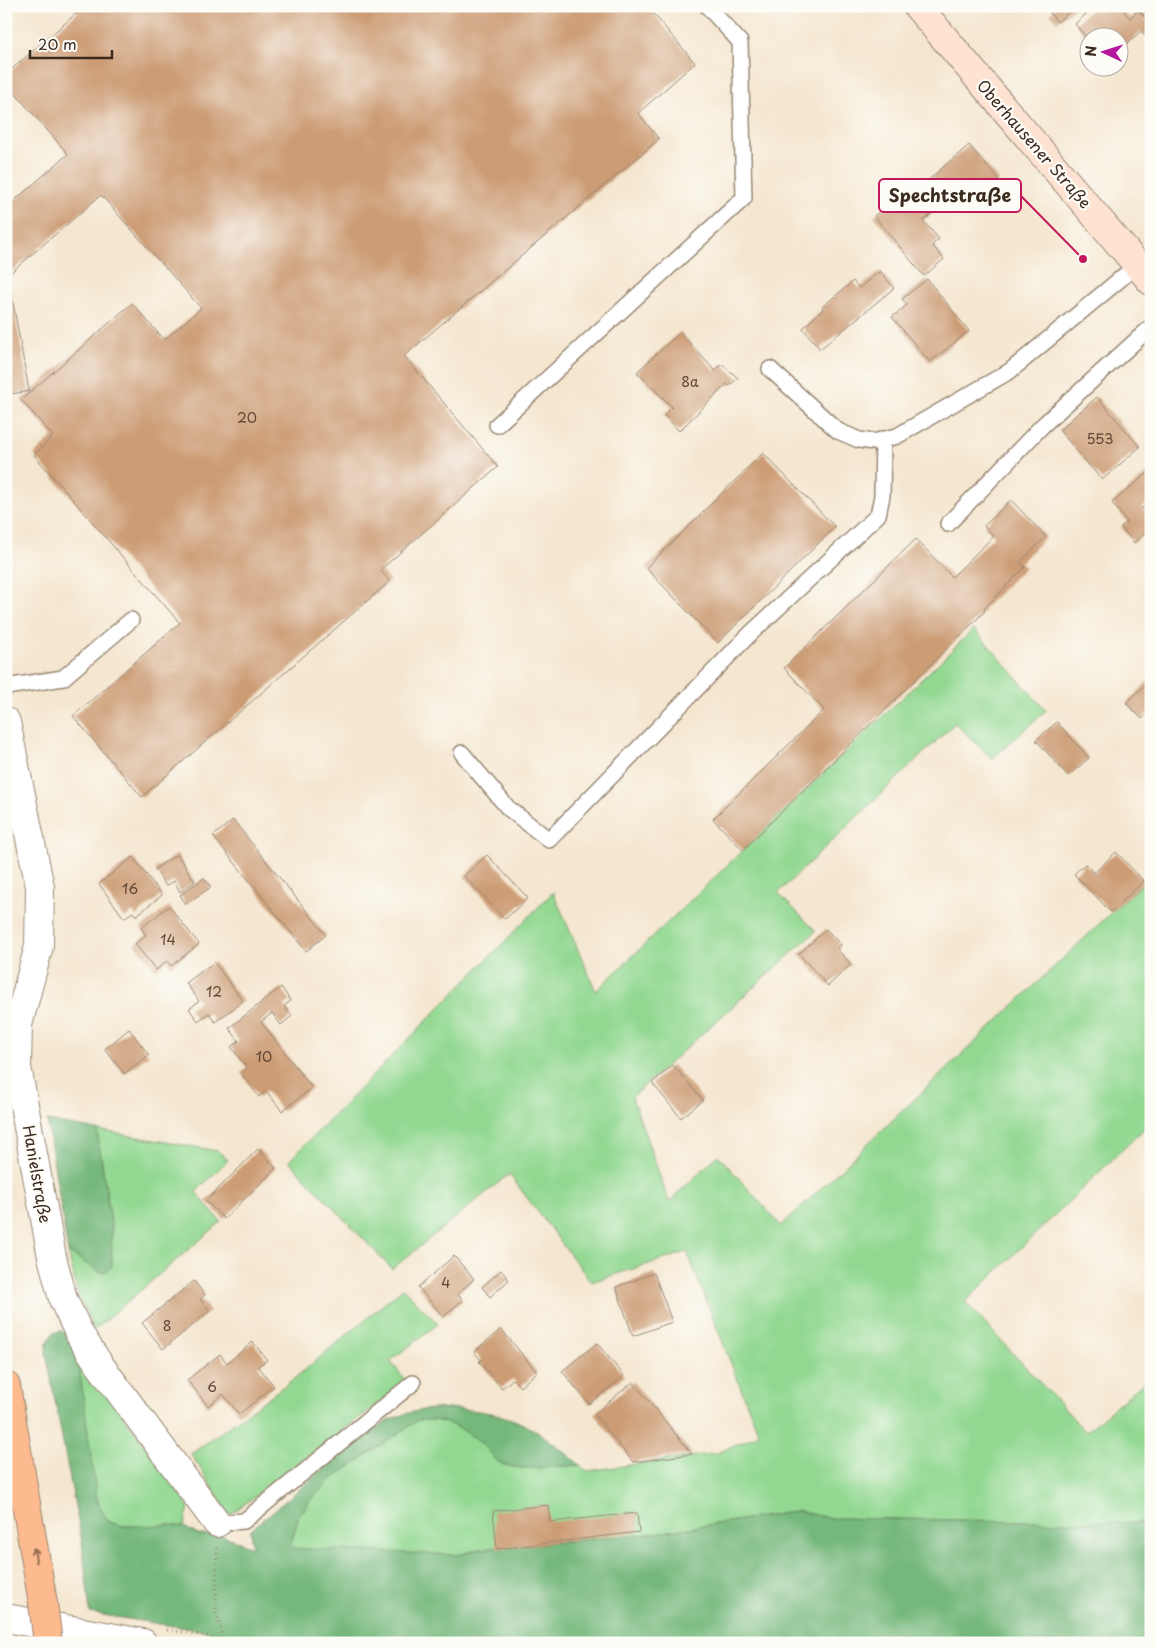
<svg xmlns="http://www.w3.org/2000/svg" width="1157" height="1649" viewBox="0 0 1157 1649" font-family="'Playpen Sans',sans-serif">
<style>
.green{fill:#92d891;stroke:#668158}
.forest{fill:#75b87b;stroke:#58714c}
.building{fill:#cc9c74}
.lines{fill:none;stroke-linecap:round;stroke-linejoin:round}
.service-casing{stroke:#988876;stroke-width:18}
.minor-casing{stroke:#988876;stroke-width:30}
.secondary-casing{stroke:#988876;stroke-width:30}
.motorway-casing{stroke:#988876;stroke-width:30}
.path{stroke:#988876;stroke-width:3;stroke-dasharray:1 4;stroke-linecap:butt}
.service{stroke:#fff;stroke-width:15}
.minor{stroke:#fff;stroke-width:28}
.secondary{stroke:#fee3d2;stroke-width:28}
.motorway{stroke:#fcba8e;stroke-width:28}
.motorway-bridge-casing{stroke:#988876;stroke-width:30;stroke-linecap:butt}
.motorway-bridge{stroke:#fcba8e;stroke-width:28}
.oneway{stroke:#926b50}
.labels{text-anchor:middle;stroke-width:4.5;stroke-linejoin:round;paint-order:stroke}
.number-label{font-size:14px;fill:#5f4634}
.street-label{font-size:16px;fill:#3b2a1e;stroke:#fdfcf7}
.leader{fill:none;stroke:#c2185b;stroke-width:2}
.callout-dot{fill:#c2185b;stroke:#fdfcf7;stroke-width:2}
.callout{fill:#fdfcf7;stroke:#c2185b;stroke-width:2}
.callout-label{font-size:18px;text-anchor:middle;font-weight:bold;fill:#3b2a1e}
</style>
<rect width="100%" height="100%" fill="#fdfcf7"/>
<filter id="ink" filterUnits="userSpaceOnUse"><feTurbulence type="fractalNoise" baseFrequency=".02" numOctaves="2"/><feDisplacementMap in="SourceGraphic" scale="10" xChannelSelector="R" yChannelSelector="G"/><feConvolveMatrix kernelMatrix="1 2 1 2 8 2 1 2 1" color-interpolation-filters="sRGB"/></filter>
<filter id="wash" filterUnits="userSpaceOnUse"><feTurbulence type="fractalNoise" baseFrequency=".0096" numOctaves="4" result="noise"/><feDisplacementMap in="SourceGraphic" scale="20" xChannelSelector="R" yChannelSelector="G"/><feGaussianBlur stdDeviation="1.12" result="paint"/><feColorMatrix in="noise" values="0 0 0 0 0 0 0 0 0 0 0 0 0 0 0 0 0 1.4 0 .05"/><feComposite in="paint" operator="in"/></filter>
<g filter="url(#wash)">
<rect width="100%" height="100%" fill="#f4e6cf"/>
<!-- green -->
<g class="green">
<path d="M974,629L1046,711L992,759L955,723L778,893L816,931L632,1097L669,1202L718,1155L781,1226L1151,875V1122L965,1302L1086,1432L1151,1376V1523L828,1518L799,1511L650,1534L480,1549L458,1555L290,1549L298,1518L310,1500L332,1479L418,1420C443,1418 462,1427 481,1443C490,1450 495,1463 507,1466C530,1471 557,1466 580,1465L587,1471L717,1453L759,1434L687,1252L591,1282L509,1174L392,1269L289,1161L553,892L596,991Z"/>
<polygon points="97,1130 218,1151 228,1160 196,1192 221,1222 94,1330 78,1295 68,1252 83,1260 112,1266 111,1223"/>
<polygon points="403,1288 438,1324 390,1361 407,1382 230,1515 191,1454 295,1378"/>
<path d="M77,1350L189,1507L184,1527C168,1525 117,1531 108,1520C100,1511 97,1499 94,1488Z"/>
</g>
<!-- forest -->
<g class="forest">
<polygon points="47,1121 97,1130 111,1223 112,1266 106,1272 99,1272 68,1252"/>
<path d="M60,1331L69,1333L76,1342L97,1501L108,1521L119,1526L172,1525L184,1527L198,1535H221L252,1547L250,1530C276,1509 301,1488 326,1467C348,1449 370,1428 397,1417C417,1409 435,1408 456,1409C514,1412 537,1428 580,1465C557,1466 530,1471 507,1466C495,1463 490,1450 481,1443C462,1427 443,1418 418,1420L332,1479L310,1500L298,1518L290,1548L458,1555L480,1549L650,1534L799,1511L828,1518L1151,1523V1643H232L218,1633L90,1613L82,1542L46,1353L47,1343L53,1333Z"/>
</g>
<g id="blocks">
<!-- building -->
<g class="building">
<polygon points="73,6 647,6 695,63 638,113 659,139 404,356 498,467 380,570 390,581 142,797 73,716 180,623 34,455 53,436 21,400 132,303 164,340 201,308 101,195 8,275 29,391 6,395 6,208 68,154 6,83 6,74 78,12"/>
<polygon points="1058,6 1076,6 1057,22 1050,13"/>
<polygon points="1095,6 1119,6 1130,18 1138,10 1151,25 1151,31 1145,36 1141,31 1120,50 1120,38 1090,38 1090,42 1075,24"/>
<polygon points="1143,6 1151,6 1151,24 1139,10"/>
<polygon points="969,145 999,180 970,205 958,192 923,221 939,239 932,245 944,259 924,276 874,216 900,194 905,200"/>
<polygon points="880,271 894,288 820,349 803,328 823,309 822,307 853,281 859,288"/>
<polygon points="927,279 969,331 930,362 892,317 907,305 902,299"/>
<polygon points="680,332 715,371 722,364 738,378 729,386 727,384 679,431 664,415 672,407 637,372"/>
<polygon points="1097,397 1140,447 1102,480 1059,430"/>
<polygon points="763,453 835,527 718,643 646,568"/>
<polygon points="1151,470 1151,501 1142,508 1151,519 1151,528 1134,543 1121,527 1127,522 1112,503"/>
<polygon points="1011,500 1046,537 1020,562 1025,567 984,609 985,611 743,850 713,819 824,710 784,668 916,539 952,577 994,536 984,526"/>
<polygon points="1151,675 1151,710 1142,719 1126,703 1151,679 1149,677"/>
<polygon points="1057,722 1089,758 1068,776 1036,740"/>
<polygon points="233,820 326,935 306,951 213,836"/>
<polygon points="1116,852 1144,881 1111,912 1074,874 1085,864 1094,873"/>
<polygon points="177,854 195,882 180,892 174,881 166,886 155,869"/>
<polygon points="487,855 528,898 505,919 464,876"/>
<polygon points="133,857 162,895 136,916 133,912 124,918 99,884"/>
<polygon points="204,878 211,887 186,904 180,895"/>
<polygon points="169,906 199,944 171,966 167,961 156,970 135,944 146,935 141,928"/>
<polygon points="826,929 841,945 837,949 851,964 828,986 799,954"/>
<polygon points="214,962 243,1001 215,1022 209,1013 198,1021 189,1009 199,1001 186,983"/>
<polygon points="281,987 291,1001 284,1006 292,1016 281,1025 272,1013 261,1022 312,1088 282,1111 266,1091 259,1097 241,1073 247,1068 231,1047 239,1041 229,1028"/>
<polygon points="129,1029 149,1055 124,1074 105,1049"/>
<polygon points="673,1065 703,1100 681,1118 652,1083"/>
<polygon points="258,1149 276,1168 224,1219 206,1201"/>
<polygon points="454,1256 474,1279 457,1294 463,1300 443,1317 418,1287"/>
<polygon points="501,1270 509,1280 490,1297 482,1287"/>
<polygon points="654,1273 672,1322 633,1336 616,1287"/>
<polygon points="194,1281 205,1295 200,1299 210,1311 163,1349 142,1323"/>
<polygon points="501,1329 537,1372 520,1387 513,1379 502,1388 479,1362 481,1360 474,1352"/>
<polygon points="253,1342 267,1360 258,1366 274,1386 239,1414 223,1394 208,1406 187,1380 220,1354 227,1363"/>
<polygon points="597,1343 624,1376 589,1404 562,1371"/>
<polygon points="633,1382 692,1454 633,1462 594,1414"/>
<polygon points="548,1505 550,1522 637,1513 639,1532 497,1549 493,1511"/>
</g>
</g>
</g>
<g filter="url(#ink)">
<use href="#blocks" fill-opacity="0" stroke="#988876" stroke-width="1"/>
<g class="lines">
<defs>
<g id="service">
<polyline points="770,369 838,431 859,440 874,442 897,436 1010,371 1137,265"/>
<polyline points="497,425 744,198 740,42 707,6"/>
<polyline points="948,524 1043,425 1151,327"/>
<polyline points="6,687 63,678 131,620"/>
<polyline points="462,753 508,808 549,840 749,635 878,515 882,496 883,439"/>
<polyline points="217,1523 244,1521 413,1383"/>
</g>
<g id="minor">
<polyline points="6,722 40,887 39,946 18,1025 17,1067 52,1257 63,1299 80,1335 99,1364 217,1523"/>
<polyline points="6,1618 143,1643"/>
</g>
<polyline id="secondary" points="917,6 1151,281"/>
<polyline id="motorway" points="6,1386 43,1603"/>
</defs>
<!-- service casing -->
<use href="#service" class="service-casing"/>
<!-- minor casing -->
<use href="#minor" class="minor-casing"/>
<!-- secondary casing -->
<use href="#secondary" class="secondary-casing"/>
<!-- motorway casing -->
<use href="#motorway" class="motorway-casing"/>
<!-- path -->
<g class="path">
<polyline points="217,1548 216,1610 224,1643"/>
<polyline points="167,1630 208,1636 217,1643"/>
</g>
<!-- service -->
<use href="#service" class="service"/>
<!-- minor -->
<use href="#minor" class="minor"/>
<!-- secondary -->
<use href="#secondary" class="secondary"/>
<!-- motorway -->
<use href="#motorway" class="motorway"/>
<defs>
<polyline id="motorway-bridge" points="43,1603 48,1643"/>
</defs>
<!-- motorway-bridge casing -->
<use href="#motorway-bridge" class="motorway-bridge-casing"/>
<!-- motorway-bridge -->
<use href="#motorway-bridge" class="motorway-bridge"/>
</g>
<!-- one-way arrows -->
<defs><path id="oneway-shaft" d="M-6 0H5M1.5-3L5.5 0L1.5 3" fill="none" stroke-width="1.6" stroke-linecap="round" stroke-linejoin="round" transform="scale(1.25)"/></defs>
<use class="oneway" href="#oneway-shaft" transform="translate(35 1555) rotate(-100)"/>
</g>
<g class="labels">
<!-- number labels -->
<g class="number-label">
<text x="690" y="387">8a</text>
<text x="247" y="423">20</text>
<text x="1100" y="444">553</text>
<text x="130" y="894">16</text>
<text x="168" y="945">14</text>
<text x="214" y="997">12</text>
<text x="264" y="1062">10</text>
<text x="446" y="1288">4</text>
<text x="167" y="1331">8</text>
<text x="212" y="1392">6</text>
</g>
<!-- street labels -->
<g class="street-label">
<text transform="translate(1034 144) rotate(49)" y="6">Oberhausener Straße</text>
<text transform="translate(37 1174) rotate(80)" y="6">Hanielstraße</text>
</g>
</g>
<!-- callouts -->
<path class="leader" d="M1083 259L1021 196"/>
<circle class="callout-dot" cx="1083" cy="259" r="5"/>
<rect class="callout" x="879" y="179" width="142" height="33" rx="5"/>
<g class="callout-label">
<text x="950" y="202">Spechtstraße</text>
</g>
<!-- margin -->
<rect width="1157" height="1649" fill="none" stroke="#fdfcf7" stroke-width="25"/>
<!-- north arrow -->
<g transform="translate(1104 52) rotate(274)"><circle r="24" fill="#fdfcf7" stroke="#afa8a0"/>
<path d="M0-4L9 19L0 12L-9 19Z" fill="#b5179e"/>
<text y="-8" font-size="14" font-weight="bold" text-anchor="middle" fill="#3b2a1e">N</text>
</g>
<!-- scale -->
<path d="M30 50v8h82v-8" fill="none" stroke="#3b2a1e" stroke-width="2.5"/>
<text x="38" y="50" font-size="15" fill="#3b2a1e" stroke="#fdfcf7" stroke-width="4" paint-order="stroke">20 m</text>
</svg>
